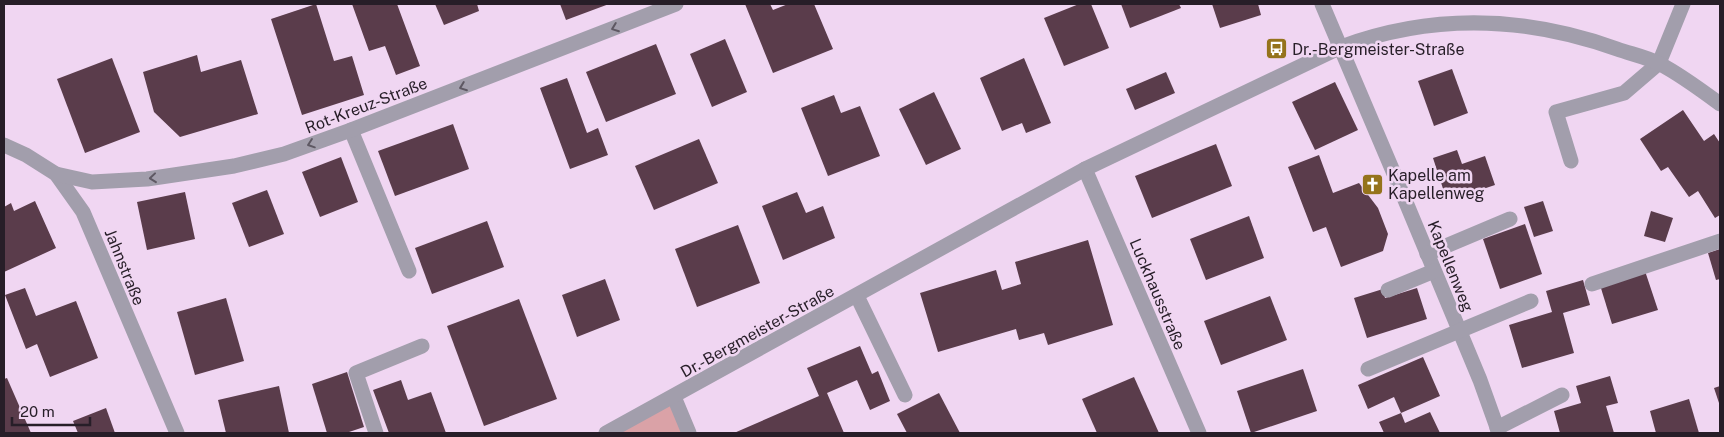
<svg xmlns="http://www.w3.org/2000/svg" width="1724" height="437" viewBox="0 0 1724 437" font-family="'Public Sans',sans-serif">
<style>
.green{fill:#daa2a7}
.building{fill:#5a3c4b}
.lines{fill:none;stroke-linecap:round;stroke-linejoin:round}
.minor{stroke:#a29eac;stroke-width:15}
.oneway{stroke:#5e5863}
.labels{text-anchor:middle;stroke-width:5;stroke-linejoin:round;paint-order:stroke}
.poi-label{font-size:16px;fill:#271e28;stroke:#f0d6f2;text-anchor:start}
.street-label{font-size:16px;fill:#271e28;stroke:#f0d6f2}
</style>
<rect width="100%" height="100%" fill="#f0d6f2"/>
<!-- green -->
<polygon class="green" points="674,397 689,433 606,433"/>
<!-- building -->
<g class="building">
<polygon points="316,4 334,61 352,56 364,95 302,115 271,19"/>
<polygon points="352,4 397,4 420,66 396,75 385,46 369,51"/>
<polygon points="435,4 477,4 479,11 444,25"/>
<polygon points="560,4 609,4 566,20"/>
<polygon points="745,4 770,4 773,10 788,4 814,4 833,49 773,73"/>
<polygon points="1079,4 1091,4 1109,48 1064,66 1044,18"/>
<polygon points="1121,4 1179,4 1181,8 1130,28"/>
<polygon points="1212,4 1258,4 1261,15 1220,28"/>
<polygon points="725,39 747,92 712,107 690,54"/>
<polygon points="656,44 676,94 606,122 586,72"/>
<polygon points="197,55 201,72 241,60 258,114 180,137 154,112 143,72"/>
<polygon points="112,58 140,132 85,153 57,79"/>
<polygon points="1024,58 1051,123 1026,133 1022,123 1002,131 980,78"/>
<polygon points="1452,69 1468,113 1434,126 1418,81"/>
<polygon points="1166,72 1175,93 1135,110 1126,89"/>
<polygon points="567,78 587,133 598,128 608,155 570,169 540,88"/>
<polygon points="1335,82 1358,130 1315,150 1292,102"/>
<polygon points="934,92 961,149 926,165 899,109"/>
<polygon points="834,95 841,113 860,106 880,156 828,176 801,108"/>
<polygon points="1683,110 1704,141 1714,134 1720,143 1720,215 1715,218 1698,191 1689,197 1668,167 1661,171 1640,139"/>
<polygon points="453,124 469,169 395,196 378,151"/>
<polygon points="699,139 718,183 654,210 635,166"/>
<polygon points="1216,144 1232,186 1152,218 1135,176"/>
<polygon points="1457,150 1462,164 1485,156 1495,185 1447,201 1433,158"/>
<polygon points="1319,155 1333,193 1359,183 1378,208 1388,234 1383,251 1341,267 1326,227 1313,232 1288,167"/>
<polygon points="341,157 358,202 320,217 302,172"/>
<polygon points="267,190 284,234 249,247 232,203"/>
<polygon points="185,192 195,239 147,250 137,202"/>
<polygon points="797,192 806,213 823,206 835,238 783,260 762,206"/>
<polygon points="35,201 56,248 4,272 4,207 11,203 14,211"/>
<polygon points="1543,201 1553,231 1534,237 1524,207"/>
<polygon points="1651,211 1673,218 1665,242 1644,236"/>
<polygon points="1249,216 1264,258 1206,280 1190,239"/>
<polygon points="487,221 504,267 432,294 415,248"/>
<polygon points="1525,224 1542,274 1500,289 1483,239"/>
<polygon points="738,225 760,283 697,307 675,249"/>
<polygon points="1088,240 1113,325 1048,345 1044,333 1019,340 1016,329 938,352 920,293 996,270 1002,290 1021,284 1015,262"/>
<polygon points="1720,249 1720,279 1716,280 1708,253"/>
<polygon points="1645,271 1658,310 1612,324 1600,285"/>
<polygon points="605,279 620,320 577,337 562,295"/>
<polygon points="1583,280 1590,305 1563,313 1574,353 1522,368 1509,325 1552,312 1546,291"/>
<polygon points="25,288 36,316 76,301 98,358 50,377 37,344 26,349 5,295"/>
<polygon points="1417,288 1427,319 1367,338 1354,298 1383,289 1385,298"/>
<polygon points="1270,296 1287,340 1221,365 1204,321"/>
<polygon points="226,298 244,361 195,375 177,312"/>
<polygon points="519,299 557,399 484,426 447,326"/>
<polygon points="860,346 872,374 878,371 890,401 870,410 857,380 827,393 844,433 734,433 819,396 807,368"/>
<polygon points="1423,357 1440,396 1401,413 1394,397 1368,409 1358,385"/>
<polygon points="1303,369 1317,411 1251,433 1237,391"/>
<polygon points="347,372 364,427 346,433 327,433 312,384"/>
<polygon points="1610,376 1618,403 1606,406 1614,433 1560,433 1554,411 1581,403 1576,386"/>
<polygon points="1134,377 1159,433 1097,433 1082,399"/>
<polygon points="7,378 31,433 4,433 4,379"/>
<polygon points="401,380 408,400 431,392 446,433 389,433 373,390"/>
<polygon points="279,386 289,433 226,433 218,400"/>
<polygon points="1720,386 1720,406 1714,388"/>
<polygon points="939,393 960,433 907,433 897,414"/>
<polygon points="1689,399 1699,433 1656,433 1650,411"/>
<polygon points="106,408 115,433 78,433 73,421"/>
<polygon points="1430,412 1440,433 1384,433 1379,422 1401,413 1405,423"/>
</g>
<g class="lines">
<!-- minor -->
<g class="minor">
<polyline points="1322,4 1395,176 1480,380 1499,433"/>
<polyline points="351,130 409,271"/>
<polyline points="4,145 26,155 56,174 83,212 177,433"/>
<polyline points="1571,161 1556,112 1624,93 1659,63 1683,4"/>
<polyline points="1085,169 1199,433"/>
<polyline points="56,174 92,182 147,179 234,166 284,154 351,130 676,4"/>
<polyline points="1427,254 1510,219"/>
<polyline points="1592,284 1720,241"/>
<polyline points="1388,290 1434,271"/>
<polyline points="857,296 905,395"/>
<polyline points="1368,369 1531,301"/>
<polyline points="674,397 689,433"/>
<polyline points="1497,428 1562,395"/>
<polyline points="376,433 356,373 422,346"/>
<path d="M606,433L1085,169L1341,47C1433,13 1525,16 1617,49C1631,54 1647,57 1660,64C1681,75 1701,90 1720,104"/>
</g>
</g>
<!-- one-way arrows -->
<defs><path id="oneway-chevron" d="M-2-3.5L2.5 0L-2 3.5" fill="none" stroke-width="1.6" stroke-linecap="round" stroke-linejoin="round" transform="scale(1.25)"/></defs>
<g class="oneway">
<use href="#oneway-chevron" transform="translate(615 28) rotate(159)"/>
<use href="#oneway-chevron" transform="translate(463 87) rotate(159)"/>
<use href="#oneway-chevron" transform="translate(311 144) rotate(161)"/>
<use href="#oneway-chevron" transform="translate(153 178) rotate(174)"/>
</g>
<!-- icons -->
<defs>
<symbol id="bus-square" viewBox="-11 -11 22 22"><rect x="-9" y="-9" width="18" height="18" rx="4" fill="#95731c" stroke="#f0d6f2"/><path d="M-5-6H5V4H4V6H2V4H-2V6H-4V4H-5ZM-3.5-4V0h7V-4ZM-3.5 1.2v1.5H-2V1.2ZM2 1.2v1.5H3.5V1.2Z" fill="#fff"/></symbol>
<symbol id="church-square" viewBox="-11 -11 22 22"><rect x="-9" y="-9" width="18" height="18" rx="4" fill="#95731c" stroke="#f0d6f2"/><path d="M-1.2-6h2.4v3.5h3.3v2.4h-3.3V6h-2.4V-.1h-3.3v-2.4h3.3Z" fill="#fff"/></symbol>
</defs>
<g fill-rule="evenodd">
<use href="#bus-square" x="1264" y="36" width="25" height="25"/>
<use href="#church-square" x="1360" y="172" width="25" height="25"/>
</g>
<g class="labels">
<!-- poi labels -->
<g class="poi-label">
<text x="1292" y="55">Dr.-Bergmeister-Straße</text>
<text x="1388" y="181">Kapelle am<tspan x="1388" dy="18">Kapellenweg</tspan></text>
</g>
<!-- street labels -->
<g class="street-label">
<text transform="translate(366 105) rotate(-21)" y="6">Rot-Kreuz-Straße</text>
<text transform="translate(1451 266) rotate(68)" y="6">Kapellenweg</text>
<text transform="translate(125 267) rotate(68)" y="6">Jahnstraße</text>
<text transform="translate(1158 294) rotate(67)" y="6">Luckhausstraße</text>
<text transform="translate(757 331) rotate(-29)" y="6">Dr.-Bergmeister-Straße</text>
</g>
</g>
<!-- border -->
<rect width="1724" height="437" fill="none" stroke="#271e28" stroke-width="10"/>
<!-- scale -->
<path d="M12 417v8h78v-8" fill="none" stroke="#271e28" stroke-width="2.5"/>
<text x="20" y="417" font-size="15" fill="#271e28" stroke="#f0d6f2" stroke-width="4" paint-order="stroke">20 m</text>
</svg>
